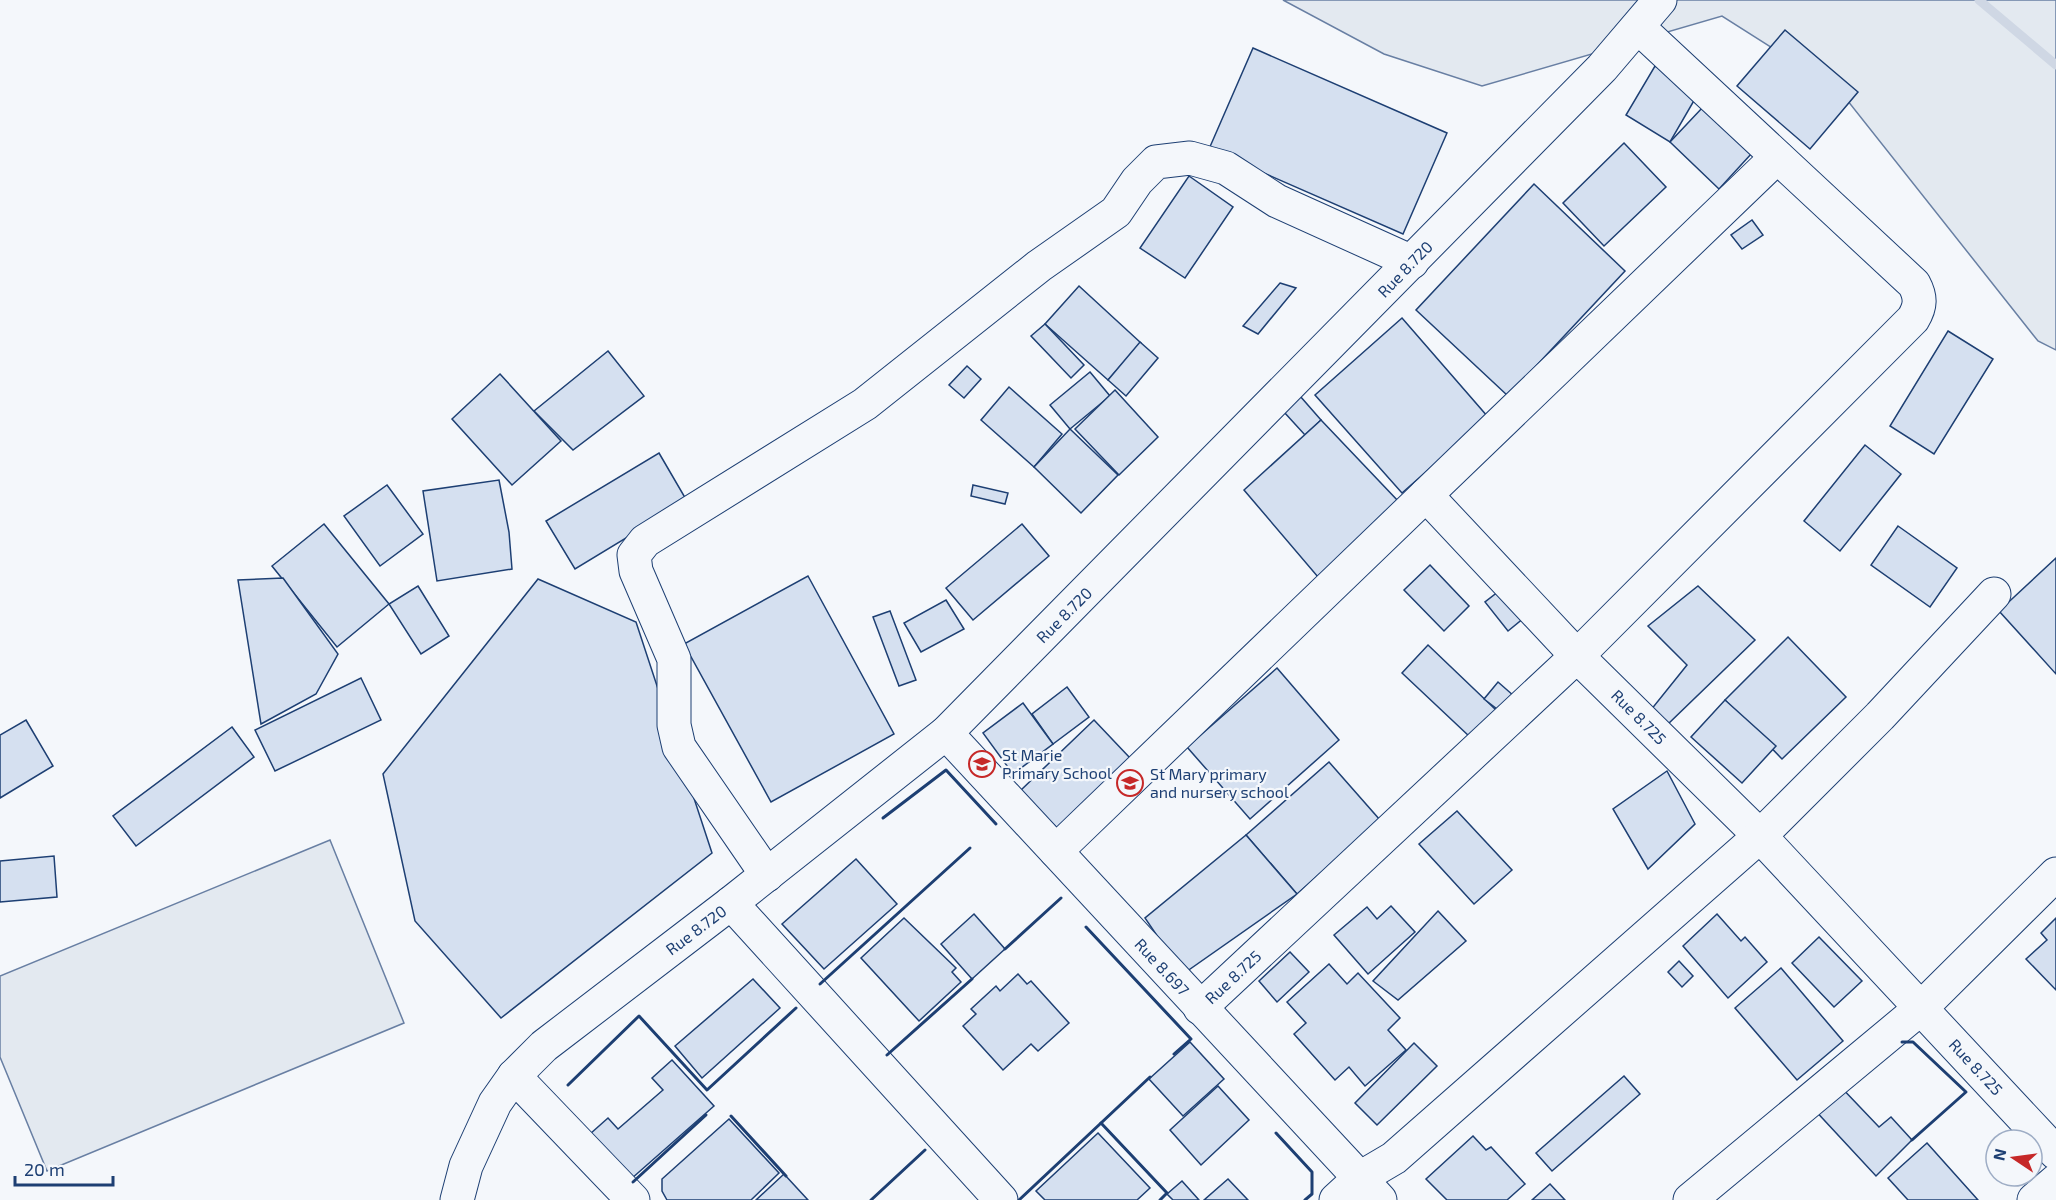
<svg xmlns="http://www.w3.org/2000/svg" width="2056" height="1200" viewBox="0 0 2056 1200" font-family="'Exo 2',sans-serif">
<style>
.green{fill:#e3e9f0;stroke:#687fa3;stroke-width:1.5}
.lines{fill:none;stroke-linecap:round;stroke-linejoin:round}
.stream{stroke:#cfd7e4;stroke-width:9}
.building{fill:#d5e0f0;stroke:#1d3f73;stroke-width:1.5}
.minor-casing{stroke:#1d3f73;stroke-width:35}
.major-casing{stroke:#1d3f73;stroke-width:35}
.minor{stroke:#f4f7fb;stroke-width:33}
.major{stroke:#f4f7fb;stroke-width:33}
.wall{stroke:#1d3f73;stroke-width:3}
.labels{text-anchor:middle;stroke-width:4.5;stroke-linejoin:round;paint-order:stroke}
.street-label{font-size:16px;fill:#1d3f73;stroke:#f4f7fb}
.poi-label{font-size:16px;fill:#1d3f73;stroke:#f4f7fb;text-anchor:start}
</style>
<rect width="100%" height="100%" fill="#f4f7fb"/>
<!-- green -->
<g class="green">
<polygon points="1283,0 2056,0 2056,350 2038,341 1840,91 1722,16 1482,86 1384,54"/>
<polygon points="330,840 404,1023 47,1171 0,1057 0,976"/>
</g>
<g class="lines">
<!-- stream -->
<polyline class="stream" points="1979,0 2056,65"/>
</g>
<!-- building -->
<g class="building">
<polygon points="1785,30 1858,92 1810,149 1737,86"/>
<polygon points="1253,48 1447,133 1403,234 1209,149"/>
<polygon points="1655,66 1699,92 1670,142 1626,115"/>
<polygon points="1703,107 1752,153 1719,189 1670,142"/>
<polygon points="1624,143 1666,187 1604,246 1563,203"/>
<polygon points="1189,176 1233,207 1185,278 1140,248"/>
<polygon points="1534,184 1625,271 1508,396 1416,310"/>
<polygon points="1752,220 1763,235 1742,249 1731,235"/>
<polygon points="1280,283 1296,288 1258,334 1243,326"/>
<polygon points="1079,286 1141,343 1108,380 1045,324"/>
<polygon points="1402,318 1488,417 1402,493 1315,395"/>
<polygon points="1045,324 1084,365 1071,378 1031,336"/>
<polygon points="1948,331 1993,359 1934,454 1890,426"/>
<polygon points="1140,342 1158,358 1126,396 1108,380"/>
<polygon points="608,351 644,396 573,450 534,411"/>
<polygon points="967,366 981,379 964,398 949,385"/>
<polygon points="1090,372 1110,396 1070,429 1050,405"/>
<polygon points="500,374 561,441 512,485 452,419"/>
<polygon points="1009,387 1062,434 1034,467 981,420"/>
<polygon points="1115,390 1158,437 1119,475 1075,429"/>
<polygon points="1300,396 1321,420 1305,435 1284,412"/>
<polygon points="1321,420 1399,502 1318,577 1244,490"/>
<polygon points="1070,429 1118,475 1081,513 1034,467"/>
<polygon points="1865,445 1901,474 1840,551 1804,521"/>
<polygon points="659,453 687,501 575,569 546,521"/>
<polygon points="499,480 509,532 512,569 437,581 423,491"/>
<polygon points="387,485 423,534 380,566 344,516"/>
<polygon points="973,485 1008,493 1005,504 971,496"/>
<polygon points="324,524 389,604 337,647 272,566"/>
<polygon points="1022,524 1049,556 973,620 946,588"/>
<polygon points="1898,526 1957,568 1930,607 1871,565"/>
<polygon points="2056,558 2056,674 1999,611"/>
<polygon points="1430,565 1469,606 1444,631 1404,590"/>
<polygon points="808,576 894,734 771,802 684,644"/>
<polygon points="283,578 338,654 316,694 261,724 238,580"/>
<polygon points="538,579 636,622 712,853 501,1018 415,921 383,774"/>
<polygon points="418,586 449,636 421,654 389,604"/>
<polygon points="1698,586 1755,640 1668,724 1650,711 1687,665 1648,626"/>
<polygon points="1503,588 1525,617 1508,631 1485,602"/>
<polygon points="946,600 964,629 921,652 904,623"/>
<polygon points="890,611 916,680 899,686 873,617"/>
<polygon points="1788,637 1846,697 1782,759 1725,700"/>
<polygon points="1428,645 1496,710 1470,737 1402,673"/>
<polygon points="1277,668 1339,740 1250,819 1187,747"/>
<polygon points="361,678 381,720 275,771 255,730"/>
<polygon points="1498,682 1514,696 1501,712 1484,699"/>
<polygon points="1067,687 1089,717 1053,744 1032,714"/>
<polygon points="1725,700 1776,746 1742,783 1691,737"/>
<polygon points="1023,703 1053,744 1013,774 983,733"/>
<polygon points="26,720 53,766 0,798 0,735"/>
<polygon points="1094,720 1130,758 1058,829 1020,791"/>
<polygon points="232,727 254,757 136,846 113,816"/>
<polygon points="1329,762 1380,820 1297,894 1246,835"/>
<polygon points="1667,771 1695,824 1648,869 1613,809"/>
<polygon points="1457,811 1512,870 1474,904 1419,844"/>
<polygon points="1246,835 1297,894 1183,974 1145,918"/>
<polygon points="54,856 57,897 0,902 0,861"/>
<polygon points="856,859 897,904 824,969 782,924"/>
<polygon points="1391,906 1415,932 1368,974 1334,935 1367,907 1377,919"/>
<polygon points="1438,911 1466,941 1398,1000 1373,981"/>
<polygon points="974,914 1005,949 972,979 941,944"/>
<polygon points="1717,914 1741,941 1745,937 1767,962 1728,998 1683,946"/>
<polygon points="904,918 956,968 952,972 961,982 919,1021 861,958"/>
<polygon points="2056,918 2056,990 2026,959 2047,940 2041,933"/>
<polygon points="1819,937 1862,981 1834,1007 1792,963"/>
<polygon points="1290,952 1309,972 1277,1002 1259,981"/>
<polygon points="1679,961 1693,976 1682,987 1668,972"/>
<polygon points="1329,964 1347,984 1358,973 1400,1018 1388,1030 1406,1050 1365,1086 1349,1067 1335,1080 1294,1034 1306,1023 1287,1002"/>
<polygon points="1781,968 1843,1041 1797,1080 1735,1008"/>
<polygon points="1018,974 1027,984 1031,981 1069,1023 1038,1051 1031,1044 1003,1070 963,1026 976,1014 971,1009 996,986 1000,991"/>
<polygon points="753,979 780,1008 702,1078 675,1046"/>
<polygon points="1190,1042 1224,1079 1183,1116 1149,1079"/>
<polygon points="1414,1043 1437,1066 1377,1125 1355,1103"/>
<polygon points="672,1060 714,1106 631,1179 590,1134 608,1118 618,1129 663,1090 652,1078"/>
<polygon points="1624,1076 1640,1094 1552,1171 1536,1153"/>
<polygon points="1838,1084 1879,1127 1891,1117 1912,1140 1876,1176 1812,1107"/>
<polygon points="1218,1086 1249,1120 1201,1165 1170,1130"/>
<polygon points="729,1119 779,1173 751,1200 667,1200 662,1191 662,1179"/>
<polygon points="1098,1133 1150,1188 1137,1200 1045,1200 1036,1191"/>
<polygon points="1473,1136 1486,1150 1491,1147 1525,1184 1507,1200 1447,1200 1426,1179"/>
<polygon points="1927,1143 1978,1200 1908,1200 1888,1178"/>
<polygon points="784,1174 808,1200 756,1200"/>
<polygon points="1228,1179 1248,1200 1204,1200"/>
<polygon points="1182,1181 1199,1200 1173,1200 1167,1194"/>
<polygon points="1550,1184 1565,1200 1532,1200"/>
</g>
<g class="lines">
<defs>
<g id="minor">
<path d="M1426,495L1577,656L1913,319C1921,306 1921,297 1914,284L1638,27"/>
<polyline points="946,733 1380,1200"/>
<polyline points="1056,851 1777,157"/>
<polyline points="767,875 679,747 674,725 674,659 636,571 634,555 645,541 865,404 1039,266 1116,212 1137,181 1156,162 1190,158 1226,168 1277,201 1412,262"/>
<polyline points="731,903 1001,1200"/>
<polyline points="1200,1008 1577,656 1760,836 2056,1153"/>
<polyline points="514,1076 633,1200"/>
<polyline points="1336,1200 1360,1178 1394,1158 1760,836 1880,716 1994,594"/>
<polyline points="1690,1200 1921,1008 2056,874"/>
<polyline points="2034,1200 2056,1181"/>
</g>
<polyline id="major" points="457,1200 466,1166 495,1103 514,1076 544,1046 731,903 946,733 1602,68 1660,0"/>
</defs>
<!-- minor casing -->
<use href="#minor" class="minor-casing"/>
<!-- major casing -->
<use href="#major" class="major-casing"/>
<!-- minor -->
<use href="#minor" class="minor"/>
<!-- major -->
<use href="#major" class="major"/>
<!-- wall -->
<g class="wall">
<polyline points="883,818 946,770 996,824"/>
<polyline points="1086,927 1191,1039 1174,1054"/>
<polyline points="1005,949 1061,898"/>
<polyline points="820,984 970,848"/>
<polyline points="1902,1042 1913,1042 1966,1092 1912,1140"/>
<polyline points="887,1055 972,979"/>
<polyline points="568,1085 639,1016 707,1090 796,1008"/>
<polyline points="731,1116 786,1176"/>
<polyline points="1101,1123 1167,1193 1160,1200"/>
<polyline points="1276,1133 1312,1172 1312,1194 1305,1200"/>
<polyline points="633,1182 706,1115"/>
<polyline points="871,1200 925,1150"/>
<polyline points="1019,1200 1150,1077"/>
</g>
</g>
<!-- icons -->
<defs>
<symbol id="school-ring" viewBox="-11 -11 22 22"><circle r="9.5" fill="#f4f7fb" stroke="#c62828" stroke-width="1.5"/><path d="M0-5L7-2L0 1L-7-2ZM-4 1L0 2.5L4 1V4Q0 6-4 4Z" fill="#c62828"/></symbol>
</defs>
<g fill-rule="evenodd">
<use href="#school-ring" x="967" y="749" width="30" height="30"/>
<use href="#school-ring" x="1115" y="768" width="30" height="30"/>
</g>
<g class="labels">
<!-- street labels -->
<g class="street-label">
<text transform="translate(1405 269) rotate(-46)" y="6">Rue 8.720</text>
<text transform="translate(1064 615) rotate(-45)" y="6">Rue 8.720</text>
<text transform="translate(1639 717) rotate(45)" y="6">Rue 8.725</text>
<text transform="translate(696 930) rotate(-37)" y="6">Rue 8.720</text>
<text transform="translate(1162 967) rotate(47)" y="6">Rue 8.697</text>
<text transform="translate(1233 977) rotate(-43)" y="6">Rue 8.725</text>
<text transform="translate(1976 1067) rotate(47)" y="6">Rue 8.725</text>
</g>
<!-- poi labels -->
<g class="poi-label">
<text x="1002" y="761">St Marie<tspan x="1002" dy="18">Primary School</tspan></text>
<text x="1150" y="780">St Mary primary<tspan x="1150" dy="18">and nursery school</tspan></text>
</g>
</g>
<!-- north arrow -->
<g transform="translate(2014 1158) rotate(283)"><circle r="28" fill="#f4f7fb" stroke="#9eadc5" stroke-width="1.5"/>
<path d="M0-4.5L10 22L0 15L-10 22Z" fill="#c62828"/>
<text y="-9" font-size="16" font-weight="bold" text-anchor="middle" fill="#1d3f73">N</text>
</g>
<!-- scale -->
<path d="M15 1176v9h98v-9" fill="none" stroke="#1d3f73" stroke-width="3"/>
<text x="24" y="1176" font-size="18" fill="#1d3f73" stroke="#f4f7fb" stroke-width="4.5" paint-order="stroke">20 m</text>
</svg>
